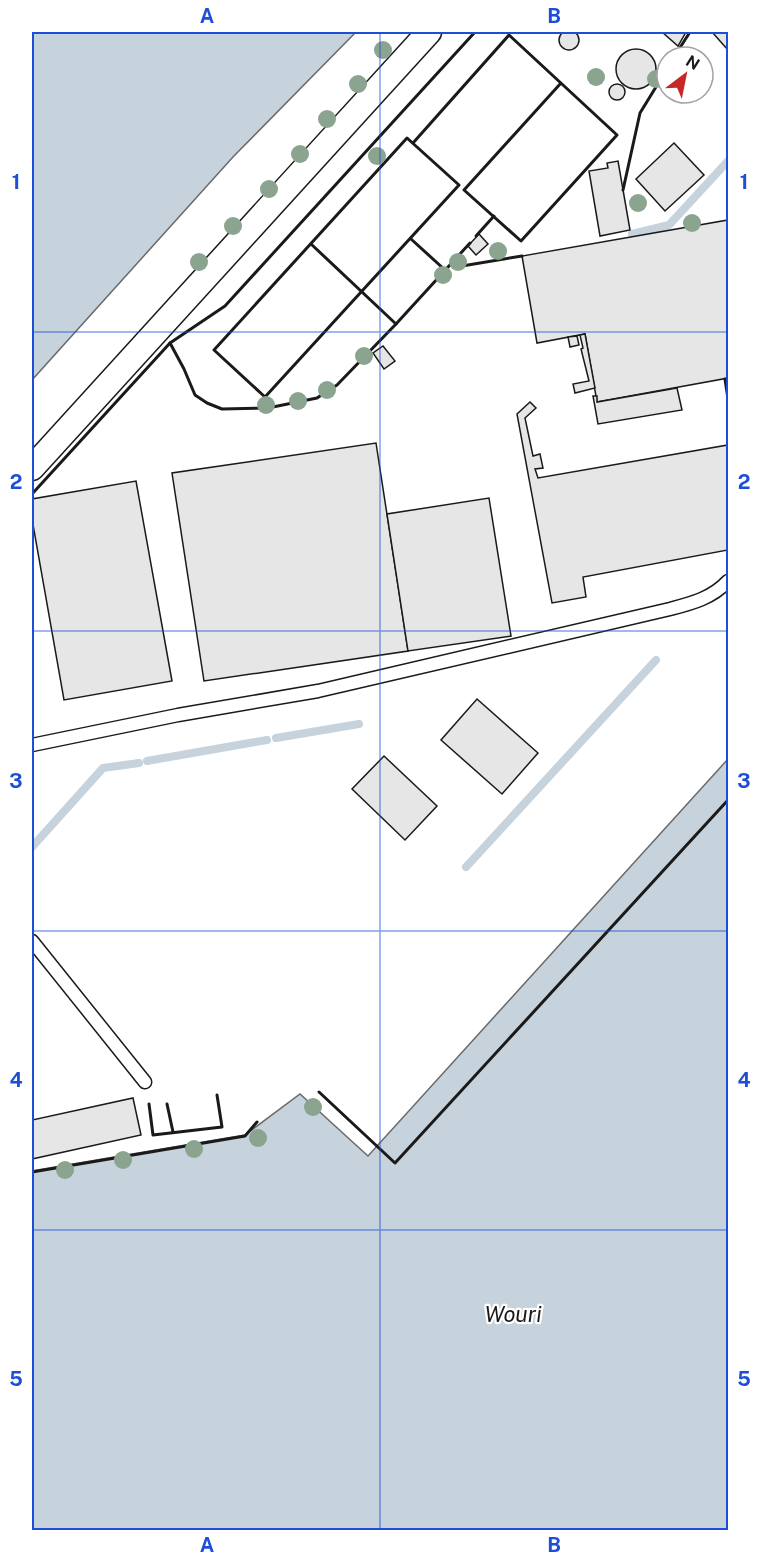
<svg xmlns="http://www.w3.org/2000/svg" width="760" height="1562" viewBox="0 0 760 1562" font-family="'Public Sans',sans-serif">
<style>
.water{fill:#c6d2dc;stroke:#6a6a6a;stroke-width:1.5}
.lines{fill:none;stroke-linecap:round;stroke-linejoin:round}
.stream{stroke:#c6d2dc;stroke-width:8}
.building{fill:#e6e6e6;stroke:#1a1a1a;stroke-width:1.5}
.service-casing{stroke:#1a1a1a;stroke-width:15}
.minor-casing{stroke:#1a1a1a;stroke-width:27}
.service{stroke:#fff;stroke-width:12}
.minor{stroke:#fff;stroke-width:24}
.wall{stroke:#1a1a1a;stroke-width:3}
.tree{fill:#8aa48f}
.grid{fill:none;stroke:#1d4ed8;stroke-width:1.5;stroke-opacity:0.55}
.labels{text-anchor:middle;stroke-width:4.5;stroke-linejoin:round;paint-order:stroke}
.water-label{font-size:22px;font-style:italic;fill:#1a1a1a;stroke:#fff}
.neatline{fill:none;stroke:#1d4ed8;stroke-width:2}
.grid-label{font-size:20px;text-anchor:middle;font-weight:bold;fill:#1d4ed8}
</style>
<rect width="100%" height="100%" fill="#fff"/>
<!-- water -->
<g class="water">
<polygon points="32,32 356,32 233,157 32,380"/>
<polygon points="728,759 728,1530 32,1530 32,1171 245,1135 300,1094 368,1156"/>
</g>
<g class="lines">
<!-- stream -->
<g class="stream">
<polyline points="632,234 669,225 728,161"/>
<polyline points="276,738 359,724"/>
<polyline points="147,761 267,740"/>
<polyline points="32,847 103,768 139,763"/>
<polyline points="466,867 656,660"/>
</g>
</g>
<!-- building -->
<g class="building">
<circle cx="569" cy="40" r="10"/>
<polygon points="662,32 686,32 678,46"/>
<polygon points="712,32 728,32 728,50"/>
<circle cx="636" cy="69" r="20"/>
<circle cx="617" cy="92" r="8"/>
<polygon points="674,143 704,175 665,211 636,179"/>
<polygon points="618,161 630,230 600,236 589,171 608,168 607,163"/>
<polygon points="728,220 728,378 597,402 585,334 537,343 522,256"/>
<polygon points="479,234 488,244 476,255 468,246"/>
<polygon points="585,334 595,388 575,393 573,384 589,381 581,349 583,348 580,335"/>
<polygon points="577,336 579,345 570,347 568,337"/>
<polygon points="383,346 395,361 384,369 373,353"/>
<polygon points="677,388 682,410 598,424 593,396 597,396 597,402"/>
<polygon points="530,402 536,408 525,418 533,456 540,454 543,468 535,469 538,478 728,445 728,550 583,577 586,597 552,603 517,414"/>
<polygon points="376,443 408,651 204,681 172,473"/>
<polygon points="136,481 172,681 64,700 32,519 32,499"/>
<polygon points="489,498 511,636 408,651 387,514"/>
<polygon points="477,699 538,753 502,794 441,740"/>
<polygon points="384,756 437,806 405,840 352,789"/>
<polygon points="133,1098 141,1135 32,1159 32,1120"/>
</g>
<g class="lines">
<defs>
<g id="service">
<path d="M32,745L178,715L318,691L670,609C693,603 712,598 728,581"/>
<polyline points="32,941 145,1082"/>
</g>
<polyline id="minor" points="32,468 429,32"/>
</defs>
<!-- service casing -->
<use href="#service" class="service-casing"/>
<!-- minor casing -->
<use href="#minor" class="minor-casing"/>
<!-- service -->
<use href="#service" class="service"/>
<!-- minor -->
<use href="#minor" class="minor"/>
<!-- wall -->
<g class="wall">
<polyline points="674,57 690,32"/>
<polygon points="407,138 459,185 265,397 214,350"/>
<polyline points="413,143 509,35 617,135 521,241 464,190 561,83"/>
<polyline points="623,190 640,113 667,69"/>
<polyline points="476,236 494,216"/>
<polyline points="411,239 445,270"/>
<polyline points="311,244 396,324 470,243"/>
<polyline points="462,266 522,256"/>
<polyline points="170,343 184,369 195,395 207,403 222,409 268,408 317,398 337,385 396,324"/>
<polyline points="725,379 728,399"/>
<polyline points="32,494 170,343 225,306 475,32"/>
<polyline points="319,1092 395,1163 728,800"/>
<polyline points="149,1104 153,1135 222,1127 217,1095"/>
<polyline points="167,1104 173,1132"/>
<polyline points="32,1172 245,1136 257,1122"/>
</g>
</g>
<!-- trees -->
<g class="tree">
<circle cx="383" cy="50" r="9"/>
<circle cx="596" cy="77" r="9"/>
<circle cx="656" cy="79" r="9"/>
<circle cx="358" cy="84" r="9"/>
<circle cx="327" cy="119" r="9"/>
<circle cx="300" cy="154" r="9"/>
<circle cx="377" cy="156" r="9"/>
<circle cx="269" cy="189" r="9"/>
<circle cx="638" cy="203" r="9"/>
<circle cx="692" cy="223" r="9"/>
<circle cx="233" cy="226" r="9"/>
<circle cx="498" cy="251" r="9"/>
<circle cx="199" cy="262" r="9"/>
<circle cx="458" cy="262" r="9"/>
<circle cx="443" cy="275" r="9"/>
<circle cx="364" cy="356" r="9"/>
<circle cx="327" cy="390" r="9"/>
<circle cx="298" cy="401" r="9"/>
<circle cx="266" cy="405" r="9"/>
<circle cx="313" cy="1107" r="9"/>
<circle cx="258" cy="1138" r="9"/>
<circle cx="194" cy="1149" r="9"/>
<circle cx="123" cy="1160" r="9"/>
<circle cx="65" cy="1170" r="9"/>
</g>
<!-- grid -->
<path class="grid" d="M380,32V1530M32,332H728M32,631H728M32,931H728M32,1230H728"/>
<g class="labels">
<!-- water labels -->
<g class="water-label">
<text x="513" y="1322">Wouri</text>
</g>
</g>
<!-- border -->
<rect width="760" height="1562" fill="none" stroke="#ffffff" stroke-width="66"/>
<!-- north arrow -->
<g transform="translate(685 75) rotate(32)"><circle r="28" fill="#ffffff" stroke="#a3a3a3" stroke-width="1.5"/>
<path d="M0-4.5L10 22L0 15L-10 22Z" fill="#c62828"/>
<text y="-9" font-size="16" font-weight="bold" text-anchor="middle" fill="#1a1a1a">N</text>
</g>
<rect x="33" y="33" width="694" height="1496" class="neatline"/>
<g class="grid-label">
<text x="207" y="23">A</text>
<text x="554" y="23">B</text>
<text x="16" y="189">1</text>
<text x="744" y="189">1</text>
<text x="16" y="489">2</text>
<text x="744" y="489">2</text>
<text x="16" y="788">3</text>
<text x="744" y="788">3</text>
<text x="16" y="1087">4</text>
<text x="744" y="1087">4</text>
<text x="16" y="1386">5</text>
<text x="744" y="1386">5</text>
<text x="207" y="1552">A</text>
<text x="554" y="1552">B</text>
</g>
</svg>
